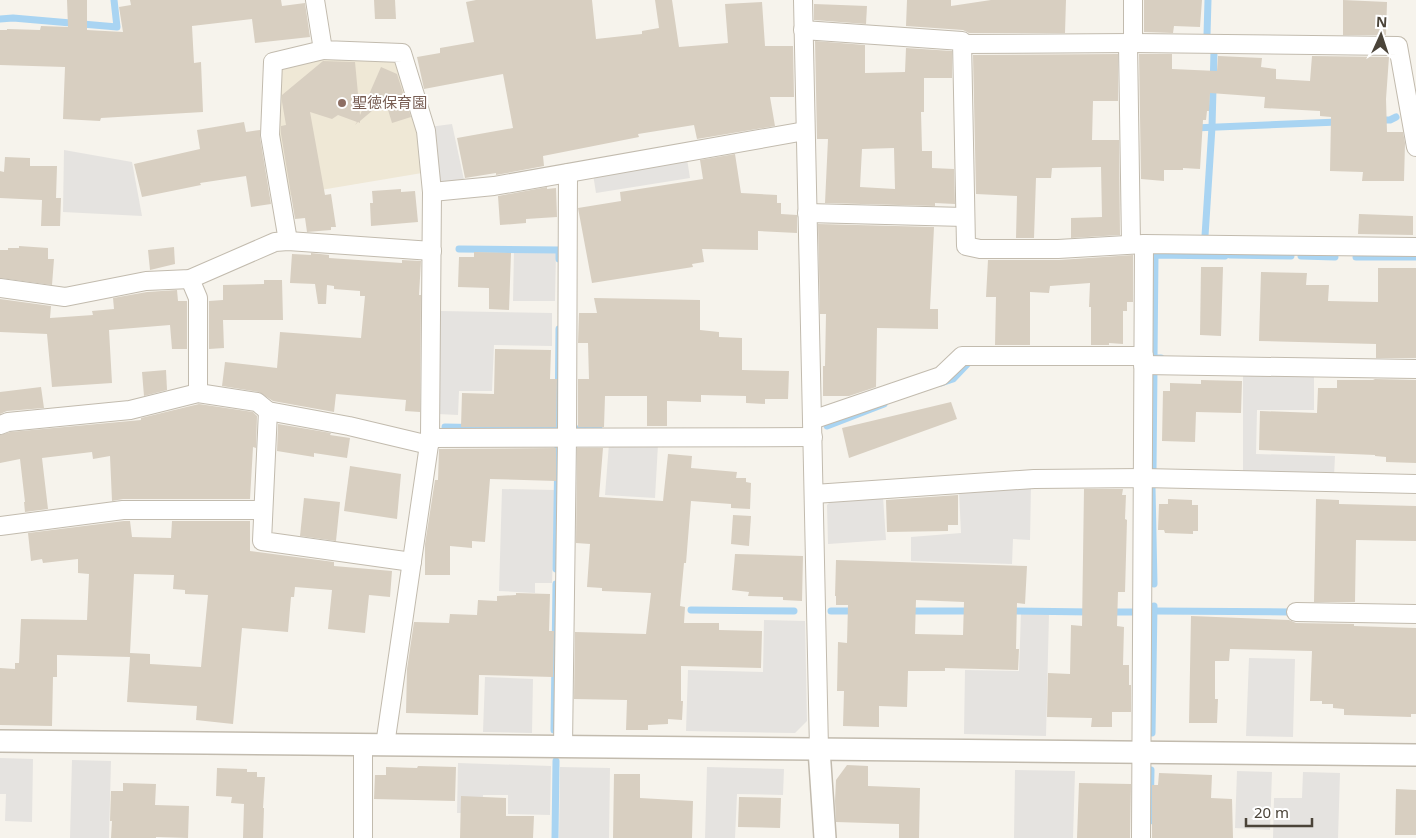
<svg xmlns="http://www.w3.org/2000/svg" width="1416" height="838" viewBox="0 0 1416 838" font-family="'Noto Sans','Noto Sans JP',sans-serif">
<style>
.education{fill:#efe8d6}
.parking{fill:#e5e3e0}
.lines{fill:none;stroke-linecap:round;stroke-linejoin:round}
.stream{stroke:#a9d4f2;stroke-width:7}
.building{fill:#d8cfc1;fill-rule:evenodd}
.minor-casing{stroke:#c2bbae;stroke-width:20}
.tertiary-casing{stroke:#c2bbae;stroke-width:24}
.minor{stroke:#fff;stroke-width:18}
.tertiary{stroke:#fff;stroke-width:21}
.education-dot{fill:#8d6e63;stroke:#fff;stroke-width:2}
.labels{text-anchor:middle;stroke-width:4;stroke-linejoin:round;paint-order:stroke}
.education-label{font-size:15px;fill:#785e54;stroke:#fff;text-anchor:start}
</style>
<rect width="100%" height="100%" fill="#f6f3ec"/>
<!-- education -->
<polygon class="education" points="328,58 391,59 396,64 417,132 422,173 285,196 274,134 277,74 282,68"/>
<!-- parking -->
<g class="parking">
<polygon points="452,124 464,180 439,185 429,127"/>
<polygon points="64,150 132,162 142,216 63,212"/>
<polygon points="687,159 690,178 596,193 593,174"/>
<polygon points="514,251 556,252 555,301 513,301"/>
<polygon points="440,311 552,313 552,346 494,345 492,391 459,391 458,415 438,414"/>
<polygon points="1243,370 1314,371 1314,410 1257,410 1256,454 1335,456 1334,476 1243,475"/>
<polygon points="609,444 658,444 655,498 605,495"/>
<polygon points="1031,485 1030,540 1013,539 1012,564 911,561 911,537 961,533 959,491"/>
<polygon points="502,489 555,490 552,583 535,583 535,593 499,591"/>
<polygon points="883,497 886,540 828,544 827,505 831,501"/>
<polygon points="1021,613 1049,614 1046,736 964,734 965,670 1019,671"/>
<polygon points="764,620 805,621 807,721 795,733 686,731 688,670 763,672"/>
<polygon points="1249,658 1295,659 1293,737 1246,736"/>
<polygon points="485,677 533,679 532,733 483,732"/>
<polygon points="0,758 33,759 32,822 5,821 6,794 0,794"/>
<polygon points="72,760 111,761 109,838 70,838"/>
<polygon points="458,763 551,766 550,815 508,814 508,795 483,795 483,813 457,813"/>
<polygon points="560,767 610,768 609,838 559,838"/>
<polygon points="707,767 784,769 783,795 737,794 735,838 705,838"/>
<polygon points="1015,770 1075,771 1073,838 1014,838"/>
<polygon points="1237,771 1272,772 1270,830 1235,828"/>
<polygon points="1303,772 1340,773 1338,838 1273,838 1274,798 1302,798"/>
</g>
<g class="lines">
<!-- stream -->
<g class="stream">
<polyline points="0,19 13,18 117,27 114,0"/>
<polyline points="1207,35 1208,0"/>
<polyline points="1379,120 1390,120 1396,117"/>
<polyline points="1194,128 1338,122"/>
<polyline points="1205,236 1212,127 1214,51"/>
<polyline points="459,249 559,250 559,259"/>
<polyline points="1230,255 1291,256"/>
<polyline points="1301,256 1335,257"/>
<polyline points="1356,257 1416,257"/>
<polyline points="1161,358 1154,358 1155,255 1225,256"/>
<polyline points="941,383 953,379 971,360"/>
<polyline points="827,426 884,404"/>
<polyline points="445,427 558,429 559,329"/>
<polyline points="574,429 599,429"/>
<polyline points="1153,470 1154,369"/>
<polyline points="1152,487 1154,584"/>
<polyline points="556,569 558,447"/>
<polyline points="691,610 794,611"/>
<polyline points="831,611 856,611"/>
<polyline points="906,611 973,611"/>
<polyline points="1009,611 1091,612"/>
<polyline points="1154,611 1290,612"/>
<polyline points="1109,612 1134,612"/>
<polyline points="554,730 556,584"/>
<polyline points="1152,733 1154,606"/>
<polyline points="1150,821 1151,770"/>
<polyline points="555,838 556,761"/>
</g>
</g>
<!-- building -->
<g class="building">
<polygon points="67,0 87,0 87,30 123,32 119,7 131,5 130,0 281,0 282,6 305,3 310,37 255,43 252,19 192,26 194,63 201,62 203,112 101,118 100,121 63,119 65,67 0,65 0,30 7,30 7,29 40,30 41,26 68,27"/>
<polygon points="374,0 395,0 396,19 375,19"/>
<polygon points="476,0 592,0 596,39 642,34 642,31 659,28 655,0 672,0 679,47 728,43 725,4 762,2 765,46 793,46 794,97 770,97 775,126 697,139 694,125 638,134 639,137 543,156 544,166 496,175 496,173 465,178 457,138 513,128 503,74 424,89 417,57 440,53 440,48 474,42 466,2"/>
<polygon points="907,0 951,0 951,6 991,0 1066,0 1065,33 969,33 963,30 906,26"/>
<polygon points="1144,0 1202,0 1200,27 1174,26 1173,33 1144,32"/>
<polygon points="1343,0 1387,2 1386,35 1343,35"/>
<polygon points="814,4 867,6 866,24 814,20"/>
<path d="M815,41L865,45V73L905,72L906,48L952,51V78H924V112H921L922,151H932V168L954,169L955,204L935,203V206L825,203L828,139H817ZM894,148L895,189L860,187L862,149Z"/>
<polygon points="1118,54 1118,101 1093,101 1092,140 1119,140 1120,235 1071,238 1071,218 1102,217 1101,167 1052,168 1051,178 1036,178 1034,238 1016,238 1017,196 976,194 973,55"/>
<polygon points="1139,54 1172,54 1172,69 1217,71 1218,56 1262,58 1261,67 1276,69 1276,79 1310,81 1312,56 1389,57 1386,99 1387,132 1403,132 1405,143 1404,181 1362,181 1363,172 1330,171 1331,117 1320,116 1320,111 1264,108 1265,97 1210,93 1209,111 1207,111 1206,120 1203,120 1200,169 1183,168 1183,170 1164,170 1164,181 1141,179"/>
<polygon points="323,61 355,62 360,115 381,67 397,74 411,117 392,123 385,100 360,121 360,123 358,122 355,125 357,122 338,115 332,119 310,112 325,195 331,194 336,227 331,227 331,230 307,232 305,218 295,219 281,134 281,126 286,125 282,102 282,95"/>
<polygon points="244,122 246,132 260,130 260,137 271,204 251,207 246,176 200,183 201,185 142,197 134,164 200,149 197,130"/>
<polygon points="735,154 741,193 777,195 777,203 781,203 781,214 797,215 797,233 758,231 758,250 702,249 704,262 692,264 693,267 592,283 578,208 621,201 620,192 703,179 700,160"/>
<polygon points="5,157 30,158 30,166 57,166 56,198 61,198 60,226 41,226 42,200 0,198 0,171 4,172"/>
<polygon points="547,187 547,189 556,188 557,217 526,219 526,223 500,225 498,196"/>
<polygon points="401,189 401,192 415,191 418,222 371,226 370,203 373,203 372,191"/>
<polygon points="1359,214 1413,216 1413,235 1358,234"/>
<polygon points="818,224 934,227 930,309 938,309 938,329 877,328 876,387 849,396 823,396 823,366 825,366 826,314 820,314"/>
<polygon points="19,246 48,248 48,259 54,259 52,285 0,278 0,250 8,250 8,248 19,248"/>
<polygon points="174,247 175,264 150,270 148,250"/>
<polygon points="474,252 511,253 509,310 489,309 489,288 458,287 459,257 474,257"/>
<polygon points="311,253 329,255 329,258 402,263 402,260 421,261 419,295 421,295 420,412 405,411 406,400 336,394 334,412 273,401 259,392 222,386 225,362 277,368 280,332 361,338 365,296 360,296 360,291 334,289 334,286 327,285 326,304 318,304 315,284 290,283 292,254 311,255"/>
<polygon points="1133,255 1133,302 1127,302 1127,311 1123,311 1123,344 1109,343 1109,345 1091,345 1091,307 1089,307 1090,283 1050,286 1049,293 1030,292 1030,345 995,345 996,297 986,297 988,260 1059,260"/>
<polygon points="1201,267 1223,267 1221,336 1200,335"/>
<polygon points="1378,268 1416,268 1416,358 1376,358 1376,344 1259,341 1261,272 1307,273 1306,285 1329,285 1328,301 1378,302"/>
<polygon points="264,280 282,280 283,320 223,320 224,348 209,349 209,301 223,300 223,285 264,284"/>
<polygon points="177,290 178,301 187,301 187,349 172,349 170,325 109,330 112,383 52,387 47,334 0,332 0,299 51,306 50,318 93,315 92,311 114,309 113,298 147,292"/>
<polygon points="594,298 700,300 700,330 719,332 719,337 742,338 742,370 789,371 788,399 765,399 765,404 746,403 746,396 701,395 701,402 667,401 667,426 647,426 647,396 605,396 604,427 578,427 578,379 589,379 588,343 578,343 579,313 597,313"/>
<polygon points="495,349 551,350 550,379 557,379 556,427 461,427 462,393 494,394"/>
<polygon points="166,370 167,390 144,396 142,372"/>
<polygon points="1375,379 1416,380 1416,463 1386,462 1386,457 1375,456 1375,455 1259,450 1260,411 1317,413 1318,388 1337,388 1337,380 1373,380"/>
<polygon points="1201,380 1242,381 1241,413 1196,412 1195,442 1162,441 1163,391 1170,391 1170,383 1201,384"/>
<polygon points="41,387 44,408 7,411 0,414 0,392"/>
<polygon points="951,402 957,419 849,458 842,428"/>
<polygon points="199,404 253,412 257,416 256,448 253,447 250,499 123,499 112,501 110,456 93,459 92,452 42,458 48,509 25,512 24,502 25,502 20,459 0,463 0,435 10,432 141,420 141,418"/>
<polygon points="278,424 331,433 330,435 350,438 347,458 314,453 314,457 277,451"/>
<polygon points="556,448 556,481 490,479 485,542 472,541 472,548 450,546 450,575 425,575 425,544 435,480 438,480 439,449"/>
<polygon points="577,448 603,448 599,497 663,501 668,454 692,456 691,468 737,472 736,478 746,478 746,482 751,483 750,509 731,508 731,504 691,501 686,563 684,563 680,606 685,607 684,623 719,623 719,630 762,631 761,668 681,666 681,701 683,701 682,720 668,719 668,724 648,725 648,730 626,730 627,700 574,699 575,632 646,634 651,593 602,591 602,588 587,587 590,544 576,543"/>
<polygon points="350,466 401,474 397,519 344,511"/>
<polygon points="1084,489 1123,489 1122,495 1126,495 1125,519 1127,520 1125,592 1118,592 1117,626 1124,627 1123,665 1129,665 1129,685 1131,685 1131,712 1112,712 1112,727 1091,727 1092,718 1047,717 1048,673 1070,674 1071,625 1082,626"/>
<polygon points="958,495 958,525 948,525 948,531 887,532 886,500"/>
<polygon points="304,498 340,502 336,541 300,536"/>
<polygon points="1168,499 1192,500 1192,505 1198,505 1198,531 1193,531 1193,534 1165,533 1164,530 1158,530 1159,504 1168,504"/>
<polygon points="1316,499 1339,500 1339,504 1416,506 1416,541 1356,540 1355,602 1314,602"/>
<polygon points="733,515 751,516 749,546 731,544"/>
<path d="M124,521H130L132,537L171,538L172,521H250V551L334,562V566L392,571L390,597L369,595L365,633L328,629L332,590L295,587L294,597H291L288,632L242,628L233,724L196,720L197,706L127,702L130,657L57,655V677H53L52,726L0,725V668L15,669V663H19L21,619L87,620L89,574L78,573V559L43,563L42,559L31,561L28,533ZM134,574L174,575L173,589L185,590V594L208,595L201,667L150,664V654L130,653Z"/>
<polygon points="735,554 803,556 802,601 783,600 783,597 748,596 749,592 732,590"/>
<path d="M836,560L1027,566L1025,604L1017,603L1016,649H1019L1018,670L945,668V671H908L907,707L879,706V727L843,726L844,691H837L838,642L847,643L848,605H836V596H835ZM916,600L964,602L963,635L915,634Z"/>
<polygon points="516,593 550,594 549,631 554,631 553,677 479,675 478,715 406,713 407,669 414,622 449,623 450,614 477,615 478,600 497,601 497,596 516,595"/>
<polygon points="1191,616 1289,620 1296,623 1354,624 1354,626 1416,628 1416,714 1411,714 1411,717 1344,715 1344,709 1333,708 1333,704 1322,704 1322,701 1310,701 1312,651 1230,649 1229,661 1215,661 1215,699 1218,699 1217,723 1189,723"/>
<polygon points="847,765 868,766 868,786 920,788 919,838 899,838 899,824 836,822 835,801 836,780"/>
<polygon points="418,766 456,767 455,801 374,799 375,775 386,775 386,767 417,768"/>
<polygon points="217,768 247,769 247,772 257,772 257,777 265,777 263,808 264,808 263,838 243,838 244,804 231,803 232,797 216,796"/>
<polygon points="1159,773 1212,775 1211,798 1232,799 1233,838 1152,838 1152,785 1158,785"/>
<polygon points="614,774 640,774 640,798 693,801 692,838 613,838"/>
<polygon points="123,783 156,784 155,805 189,806 188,838 156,837 156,838 111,838 112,821 110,821 111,791 123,791"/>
<polygon points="1079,783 1131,784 1130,838 1077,838"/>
<polygon points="1396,789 1416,790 1416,835 1395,835"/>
<polygon points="461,796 506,798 506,816 534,816 533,838 460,838"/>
<polygon points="739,797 781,798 780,828 738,827"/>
</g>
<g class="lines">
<defs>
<g id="minor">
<polyline points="315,0 323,50 402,53 426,131 432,192 430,438 385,745"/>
<polyline points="803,0 819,749"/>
<polyline points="1133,0 1133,43"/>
<polyline points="803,30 962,41 966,246 980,249 1058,249 1144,244 1416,247"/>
<polyline points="962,44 1133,43 1398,46 1416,147"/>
<polyline points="1128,44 1131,244"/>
<polyline points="432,192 494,186 805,131"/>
<polyline points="807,213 965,217"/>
<polyline points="288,241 270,135 273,62 323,50"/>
<polyline points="190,279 198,298 198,393"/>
<polyline points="0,288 65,297 146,281 190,279 275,242 288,241 432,251"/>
<polyline points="1143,365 1416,369"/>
<polyline points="268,411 262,541 412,562"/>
<polyline points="812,420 941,376 962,356 1144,356"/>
<polyline points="0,425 8,422 130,410 198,393 257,402 268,411 349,426 429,445"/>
<polyline points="430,438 813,437"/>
<polyline points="814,494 1034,479 1143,478 1416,484"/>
<polyline points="0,526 123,510 263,510"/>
<polyline points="1296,612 1416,614"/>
<polyline points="363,745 363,838"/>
<polyline points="563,747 567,438 568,173"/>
<polyline points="1141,838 1144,244"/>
</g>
<g id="tertiary">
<polyline points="0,741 1416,755"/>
<polyline points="819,749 825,838"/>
</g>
</defs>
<!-- minor casing -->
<use href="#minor" class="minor-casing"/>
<!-- tertiary casing -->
<use href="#tertiary" class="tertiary-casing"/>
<!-- minor -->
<use href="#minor" class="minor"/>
<!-- tertiary -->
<use href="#tertiary" class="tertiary"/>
</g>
<!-- markers -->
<circle class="education-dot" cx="342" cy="103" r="5"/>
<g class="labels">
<!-- education labels -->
<g class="education-label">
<text x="352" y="108">聖徳保育園</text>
</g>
</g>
<!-- north arrow -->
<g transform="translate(1381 35) rotate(3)" stroke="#ffffff" stroke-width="4" paint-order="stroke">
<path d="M0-4L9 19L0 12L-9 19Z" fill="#4b4439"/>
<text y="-8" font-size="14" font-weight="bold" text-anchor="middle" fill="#4b4439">N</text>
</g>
<!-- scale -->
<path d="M1246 818v8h66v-8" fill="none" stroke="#4b4439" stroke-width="2.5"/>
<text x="1254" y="818" font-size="15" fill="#4b4439" stroke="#ffffff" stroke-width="4" paint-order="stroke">20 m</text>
</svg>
